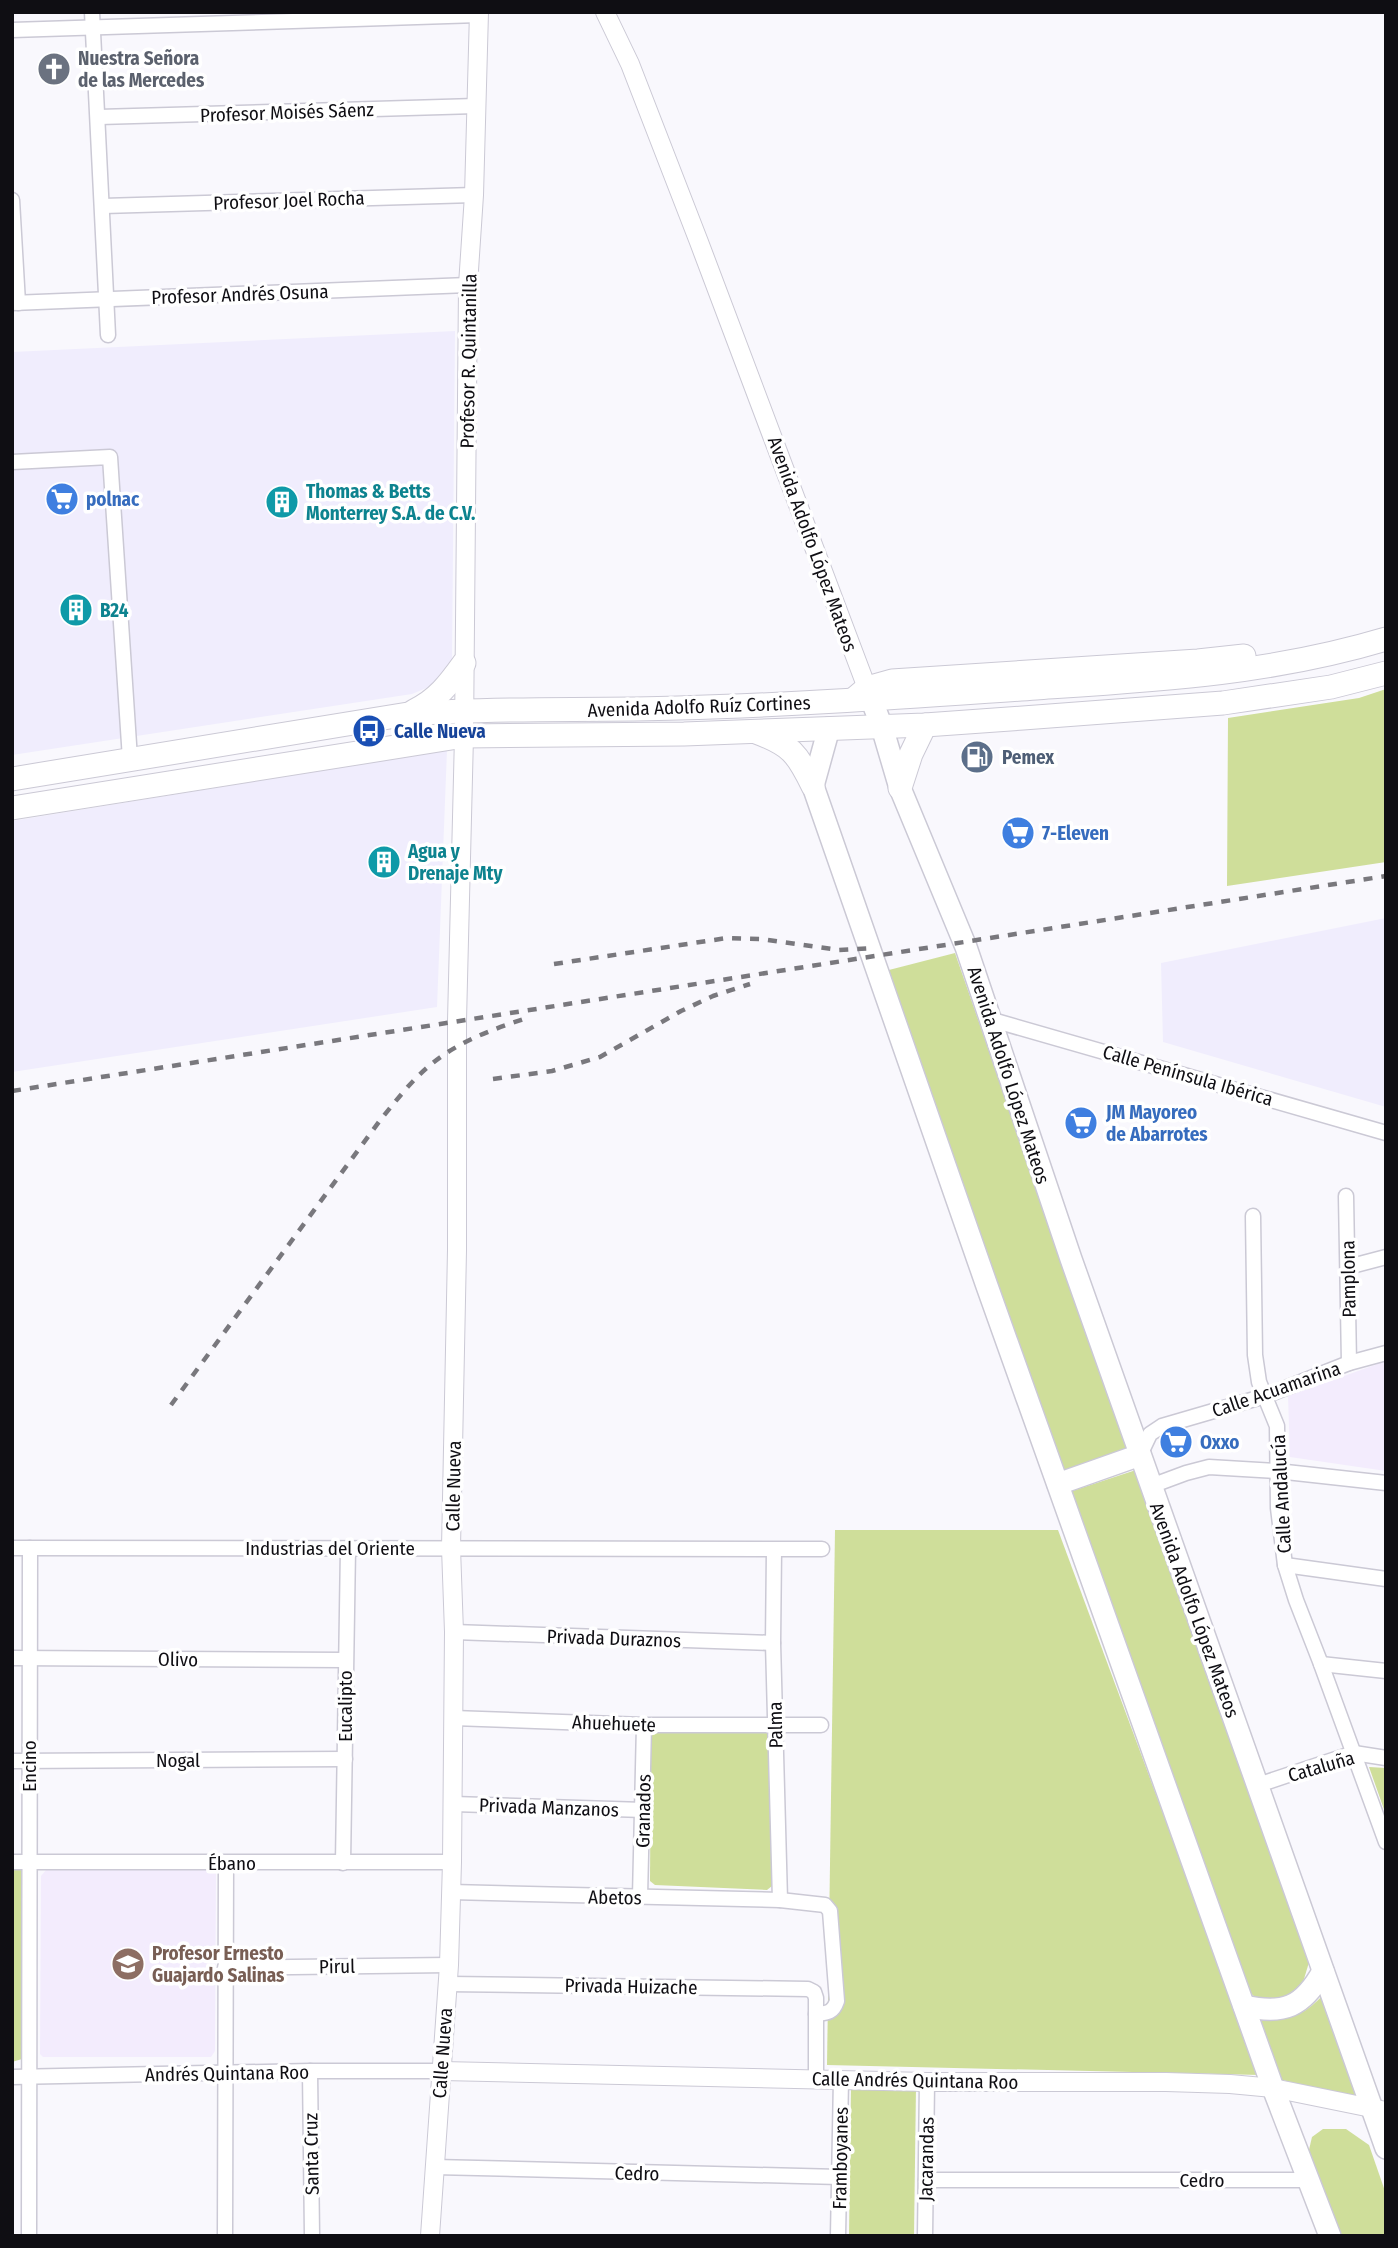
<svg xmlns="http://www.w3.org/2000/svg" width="1398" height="2248" viewBox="0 0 1398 2248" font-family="'Fira Sans Condensed',sans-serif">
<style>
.built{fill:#f0edfd}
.education{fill:#f3ecfd}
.green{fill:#cfde9a}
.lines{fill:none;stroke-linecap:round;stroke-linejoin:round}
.minor-casing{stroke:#cbc9d5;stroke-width:17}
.tertiary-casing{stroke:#cbc9d5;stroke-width:20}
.secondary-casing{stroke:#cbc9d5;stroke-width:24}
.primary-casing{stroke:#cbc9d5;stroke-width:25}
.minor{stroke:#fff;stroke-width:14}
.tertiary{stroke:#fff;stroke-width:18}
.secondary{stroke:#fff;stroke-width:21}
.primary{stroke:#fff;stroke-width:23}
.rail{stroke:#79787d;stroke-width:4.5;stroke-dasharray:9 9;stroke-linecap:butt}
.labels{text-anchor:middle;stroke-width:7;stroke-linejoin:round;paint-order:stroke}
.worship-label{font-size:19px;font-weight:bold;fill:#5b616d;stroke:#fff;text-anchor:start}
.street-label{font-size:19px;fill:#0f0e13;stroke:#fff}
.culture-label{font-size:19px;font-weight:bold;fill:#0d838f;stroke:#fff;text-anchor:start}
.shop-label{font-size:19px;font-weight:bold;fill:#366cbe;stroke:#fff;text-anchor:start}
.transit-label{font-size:19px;font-weight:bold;fill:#164399;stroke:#fff;text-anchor:start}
.service-label{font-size:19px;font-weight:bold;fill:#4e5e75;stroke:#fff;text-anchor:start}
.education-label{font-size:19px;font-weight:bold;fill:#785e54;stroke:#fff;text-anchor:start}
</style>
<rect width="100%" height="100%" fill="#f9f8fd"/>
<!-- built -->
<g class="built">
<polygon points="455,331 452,661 443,681 412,694 12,755 12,352"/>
<polygon points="447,750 437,1007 12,1072 12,821"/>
<polygon points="1386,918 1386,1107 1163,1042 1161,963"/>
</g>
<!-- education -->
<g class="education">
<polygon points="1386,1361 1386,1471 1290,1457 1288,1396"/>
<polygon points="47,1869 213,1870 216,1873 215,2051 211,2057 43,2057 40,2054 41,1876"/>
</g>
<!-- green -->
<g class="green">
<polygon points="1386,689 1386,862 1227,886 1228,718 1359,698"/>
<polygon points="955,953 1129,1454 1064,1474 885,971"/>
<polygon points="1136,1470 1310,1959 1301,1989 1289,2000 1257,1999 1247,1990 1069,1492"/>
<polygon points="835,1530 1058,1530 1260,2075 827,2065"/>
<polygon points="657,1728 768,1732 773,1739 772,1886 767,1890 655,1885 650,1881 651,1734"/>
<polygon points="1369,1767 1386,1768 1386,1815"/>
<polygon points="12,1865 22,1868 22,2059 12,2062"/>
<path d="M1323,1995L1361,2099L1278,2079L1252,2016C1283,2023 1302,2018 1323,1995Z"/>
<polygon points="851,2086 916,2086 914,2236 849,2236"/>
<polygon points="1323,2129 1346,2129 1369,2145 1386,2194 1386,2236 1338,2236 1308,2154 1312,2137"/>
</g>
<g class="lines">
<defs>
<g id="minor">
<polyline points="92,12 108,335"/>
<polyline points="12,30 479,15"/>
<polyline points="99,117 476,106"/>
<polyline points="12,200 18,303"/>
<polyline points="103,206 474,195"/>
<polyline points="12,303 468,285"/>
<polyline points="12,462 110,457 130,759"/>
<polyline points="989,1019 1386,1133"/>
<polyline points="1346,1196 1349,1363"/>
<polyline points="1253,1216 1255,1355 1259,1382 1277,1426 1278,1508 1285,1565 1296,1600 1321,1664 1386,1842"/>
<polyline points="1348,1267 1386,1257"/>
<polyline points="1140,1455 1150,1434 1162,1426 1265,1396 1349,1363 1386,1353"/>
<polyline points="1151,1486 1186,1473 1209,1467 1277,1471 1386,1483"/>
<polyline points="12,1548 822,1549"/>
<polyline points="774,1550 773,1643 780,1900"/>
<polyline points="1285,1565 1386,1579"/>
<polyline points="454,1632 773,1643"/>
<polyline points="12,1658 345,1660"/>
<polyline points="1321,1664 1386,1671"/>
<polyline points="453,1718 644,1725 821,1725"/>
<polyline points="12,1761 345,1759"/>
<polyline points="1258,1785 1354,1753 1386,1758"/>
<polyline points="453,1804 644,1810"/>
<polyline points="12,1862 452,1862"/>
<polyline points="343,1863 348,1548"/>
<path d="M451,1892L780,1900L825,1905L830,1911L837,2001C833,2013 827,2013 816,2014"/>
<polyline points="640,1897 644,1725"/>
<polyline points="225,1968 449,1965"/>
<polyline points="447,1984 808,1989 814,1992 816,1998 816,2079"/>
<polyline points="310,2071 312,2236"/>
<polyline points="12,2077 310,2071 442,2071"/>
<polyline points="434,2167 840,2177"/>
<polyline points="926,2180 1309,2180"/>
<polyline points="29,2236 30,1548"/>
<polyline points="225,2236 226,1863"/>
<polyline points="838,2236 841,2079"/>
<polyline points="925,2236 927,2082"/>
</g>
<g id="tertiary">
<polyline points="605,12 630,64 699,242 867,688"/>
<polyline points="442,2071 927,2082 1166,2082 1230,2084 1273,2088 1386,2111"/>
<polyline points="430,2236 449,1965 452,1862 454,1632 451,1548 457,1250 457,1021 464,736 468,285 474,195 479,12"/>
</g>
<g id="secondary">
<polyline points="867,688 882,727 900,788 966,947 1071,1259 1386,2148"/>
<polyline points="829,728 813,786 987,1286 1273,2088 1330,2236"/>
<polyline points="1058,1484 1140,1455"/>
<path d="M1244,2006C1284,2015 1303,2007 1323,1971"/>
</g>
<g id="primary">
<polyline points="854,699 867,688 892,681 1198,661 1244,656"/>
<path d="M414,711C437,700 449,684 464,663"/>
<path d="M756,732C791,745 797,753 813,786"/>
<path d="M12,779L408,714C498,707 588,711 678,708C797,705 917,696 1036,688C1157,680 1269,674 1386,639"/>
<polyline points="900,788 911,754 925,725"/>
<polyline points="12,808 464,736 684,734 925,725 1023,718 1223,703 1331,687 1386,673"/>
</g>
</defs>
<!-- minor casing -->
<use href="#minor" class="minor-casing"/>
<!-- tertiary casing -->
<use href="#tertiary" class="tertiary-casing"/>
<!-- secondary casing -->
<use href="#secondary" class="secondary-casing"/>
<!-- primary casing -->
<use href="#primary" class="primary-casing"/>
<!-- minor -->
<use href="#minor" class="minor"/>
<!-- tertiary -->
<use href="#tertiary" class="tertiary"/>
<!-- secondary -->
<use href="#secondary" class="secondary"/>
<!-- primary -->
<use href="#primary" class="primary"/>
<!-- rail -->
<g class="rail">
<polyline points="554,964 727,938 761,939 839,950 873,948"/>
<polyline points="493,1079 552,1071 600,1057 681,1011 713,996 750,984"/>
<polyline points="12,1091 1386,876"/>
<path d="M171,1405L381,1119C396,1101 411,1081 429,1066C457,1042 493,1029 527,1018"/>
</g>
</g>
<!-- icons -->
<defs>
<symbol id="church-disc" viewBox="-11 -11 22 22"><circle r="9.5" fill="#6b7280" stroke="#fff"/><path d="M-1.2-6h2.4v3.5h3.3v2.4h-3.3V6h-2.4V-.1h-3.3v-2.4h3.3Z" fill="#fff"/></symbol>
<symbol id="supermarket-disc" viewBox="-11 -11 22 22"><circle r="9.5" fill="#3f7fe0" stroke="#fff"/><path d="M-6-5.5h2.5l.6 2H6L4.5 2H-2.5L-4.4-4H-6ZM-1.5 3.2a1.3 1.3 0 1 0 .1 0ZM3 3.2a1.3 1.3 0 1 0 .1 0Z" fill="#fff"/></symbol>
<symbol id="building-disc" viewBox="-11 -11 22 22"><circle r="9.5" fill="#0f9aa8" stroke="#fff"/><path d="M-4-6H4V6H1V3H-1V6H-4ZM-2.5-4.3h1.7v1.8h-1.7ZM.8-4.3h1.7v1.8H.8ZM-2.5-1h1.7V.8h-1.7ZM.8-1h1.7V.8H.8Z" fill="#fff"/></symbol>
<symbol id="bus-disc" viewBox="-11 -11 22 22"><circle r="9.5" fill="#1a4fb4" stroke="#fff"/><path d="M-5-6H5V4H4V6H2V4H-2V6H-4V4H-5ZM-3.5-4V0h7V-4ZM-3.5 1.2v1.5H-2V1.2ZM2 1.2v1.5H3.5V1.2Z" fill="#fff"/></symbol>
<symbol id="fuel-disc" viewBox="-11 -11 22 22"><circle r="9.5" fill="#5c6f8a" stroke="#fff"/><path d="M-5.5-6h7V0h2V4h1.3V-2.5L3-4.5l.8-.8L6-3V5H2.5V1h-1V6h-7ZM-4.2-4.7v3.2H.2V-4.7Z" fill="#fff"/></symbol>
<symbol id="school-disc" viewBox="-11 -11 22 22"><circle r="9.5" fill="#8d6e63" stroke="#fff"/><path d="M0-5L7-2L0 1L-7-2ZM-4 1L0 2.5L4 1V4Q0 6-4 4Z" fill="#fff"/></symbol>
</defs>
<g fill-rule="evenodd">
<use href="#church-disc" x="35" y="50" width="38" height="38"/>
<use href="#supermarket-disc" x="43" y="480" width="38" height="38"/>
<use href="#building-disc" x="263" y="483" width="38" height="38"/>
<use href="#building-disc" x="57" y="591" width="38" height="38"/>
<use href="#bus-disc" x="350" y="712" width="38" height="38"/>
<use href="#fuel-disc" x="958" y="738" width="38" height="38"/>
<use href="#supermarket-disc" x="999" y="814" width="38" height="38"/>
<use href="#building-disc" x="365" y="843" width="38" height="38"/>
<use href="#supermarket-disc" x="1062" y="1104" width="38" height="38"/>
<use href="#supermarket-disc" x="1157" y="1423" width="38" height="38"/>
<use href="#school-disc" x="109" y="1945" width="38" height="38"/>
</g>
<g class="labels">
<!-- worship labels -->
<g class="worship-label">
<text x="78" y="65">Nuestra Señora<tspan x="78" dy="22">de las Mercedes</tspan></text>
</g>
<!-- street labels -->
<g class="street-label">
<text transform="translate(287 112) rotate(-2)" y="7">Profesor Moisés Sáenz</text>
<text transform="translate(289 200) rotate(-2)" y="7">Profesor Joel Rocha</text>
<text transform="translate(240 294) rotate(-2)" y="7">Profesor Andrés Osuna</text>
<text transform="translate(468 361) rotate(-89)" y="7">Profesor R. Quintanilla</text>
<text transform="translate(813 544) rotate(70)" y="7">Avenida Adolfo López Mateos</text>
<text transform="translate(699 706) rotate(-2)" y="7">Avenida Adolfo Ruíz Cortines</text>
<text transform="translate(1009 1075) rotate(72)" y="7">Avenida Adolfo López Mateos</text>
<text transform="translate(1188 1075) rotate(16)" y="7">Calle Península Ibérica</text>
<text transform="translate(1348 1279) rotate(-91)" y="7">Pamplona</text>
<text transform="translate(1276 1389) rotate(-19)" y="7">Calle Acuamarina</text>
<text transform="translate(453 1486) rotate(-89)" y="7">Calle Nueva</text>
<text transform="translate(1281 1494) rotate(-93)" y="7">Calle Andalucía</text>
<text x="330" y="1555">Industrias del Oriente</text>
<text transform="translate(1195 1610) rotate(70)" y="7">Avenida Adolfo López Mateos</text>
<text transform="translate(614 1638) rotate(2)" y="7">Privada Duraznos</text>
<text transform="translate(178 1659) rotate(1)" y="7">Olivo</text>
<text transform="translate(345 1706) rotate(-90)" y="7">Eucalipto</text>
<text transform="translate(614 1723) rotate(2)" y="7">Ahuehuete</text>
<text transform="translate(775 1725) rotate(-91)" y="7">Palma</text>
<text x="178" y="1767">Nogal</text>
<text transform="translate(29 1766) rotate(-90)" y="7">Encino</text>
<text transform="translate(1321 1766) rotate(-16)" y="7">Cataluña</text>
<text transform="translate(549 1807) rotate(2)" y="7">Privada Manzanos</text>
<text transform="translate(643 1811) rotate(-89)" y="7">Granados</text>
<text x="232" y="1870">Ébano</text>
<text transform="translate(615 1897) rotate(1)" y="7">Abetos</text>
<text transform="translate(337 1966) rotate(-1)" y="7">Pirul</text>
<text transform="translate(631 1986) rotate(1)" y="7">Privada Huizache</text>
<text transform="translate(442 2053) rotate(-86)" y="7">Calle Nueva</text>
<text transform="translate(227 2073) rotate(-1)" y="7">Andrés Quintana Roo</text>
<text transform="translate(915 2080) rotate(1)" y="7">Calle Andrés Quintana Roo</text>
<text transform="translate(311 2154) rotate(-91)" y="7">Santa Cruz</text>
<text transform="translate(840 2158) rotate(-89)" y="7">Framboyanes</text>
<text transform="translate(926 2159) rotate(-89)" y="7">Jacarandas</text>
<text transform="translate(637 2173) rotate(1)" y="7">Cedro</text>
<text x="1202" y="2187">Cedro</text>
</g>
<!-- culture labels -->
<g class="culture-label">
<text x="306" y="498">Thomas &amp; Betts<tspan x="306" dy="22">Monterrey S.A. de C.V.</tspan></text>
<text x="100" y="617">B24</text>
<text x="408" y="858">Agua y<tspan x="408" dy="22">Drenaje Mty</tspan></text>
</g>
<!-- shop labels -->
<g class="shop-label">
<text x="86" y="506">polnac</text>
<text x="1042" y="840">7-Eleven</text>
<text x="1106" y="1119">JM Mayoreo<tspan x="1106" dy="22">de Abarrotes</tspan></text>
<text x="1200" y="1449">Oxxo</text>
</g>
<!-- transit labels -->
<g class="transit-label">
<text x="394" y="738">Calle Nueva</text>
</g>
<!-- service labels -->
<g class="service-label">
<text x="1002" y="764">Pemex</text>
</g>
<!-- education labels -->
<g class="education-label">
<text x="152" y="1960">Profesor Ernesto<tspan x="152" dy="22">Guajardo Salinas</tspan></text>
</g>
</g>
<!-- border -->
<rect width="1398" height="2248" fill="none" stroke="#0f0e13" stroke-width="28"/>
</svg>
